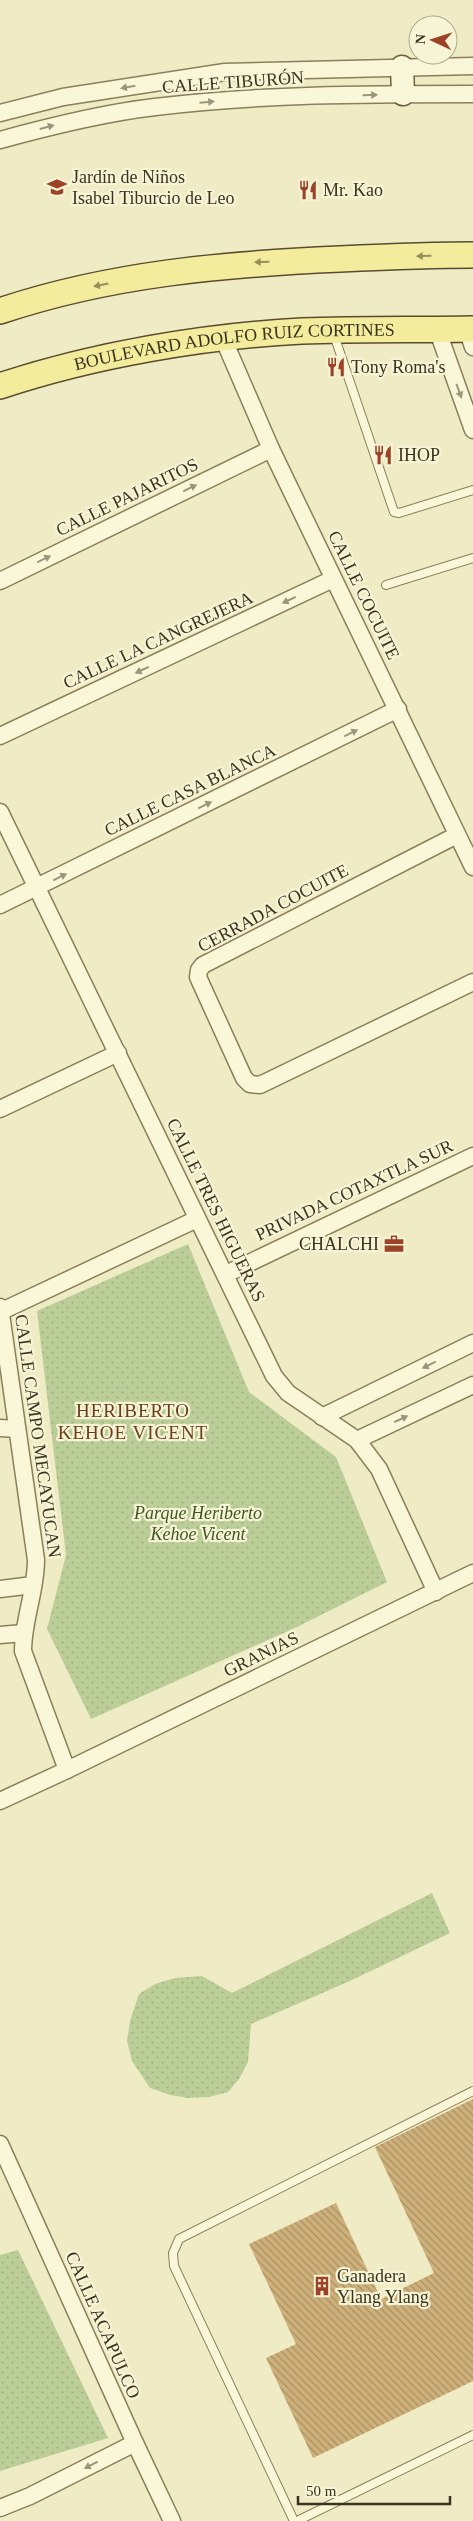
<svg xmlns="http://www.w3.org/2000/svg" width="473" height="2521" viewBox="0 0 473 2521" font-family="'Times New Roman',serif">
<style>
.park{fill:url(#park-dots)}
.building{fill:url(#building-back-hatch)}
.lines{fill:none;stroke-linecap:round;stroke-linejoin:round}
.lane-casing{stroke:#8b7f5a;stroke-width:10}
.street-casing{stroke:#8b7f5a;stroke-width:19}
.secondary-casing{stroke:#6d603d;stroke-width:25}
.primary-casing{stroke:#594c2e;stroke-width:28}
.lane{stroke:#faf7d8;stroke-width:8}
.street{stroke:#faf7d8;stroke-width:16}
.secondary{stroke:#faf7d8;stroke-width:22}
.primary{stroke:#f3ec9c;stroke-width:25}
.oneway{fill:#9a957c}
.oneway2{fill:#97905e}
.labels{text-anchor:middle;stroke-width:4.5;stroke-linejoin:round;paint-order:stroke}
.street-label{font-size:18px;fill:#3b331f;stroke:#f6f4d5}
.poi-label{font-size:18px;fill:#3b331f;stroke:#f6f4d5;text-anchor:start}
.park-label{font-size:18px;font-style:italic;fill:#3f5725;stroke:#f6f4d5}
.neighbourhood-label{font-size:19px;letter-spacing:1px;fill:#683e1d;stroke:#f6f4d5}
</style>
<defs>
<pattern id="park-dots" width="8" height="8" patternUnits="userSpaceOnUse" patternTransform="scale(1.25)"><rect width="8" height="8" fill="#bbce98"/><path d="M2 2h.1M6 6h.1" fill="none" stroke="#a2b183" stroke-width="1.8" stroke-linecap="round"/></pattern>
<pattern id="building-back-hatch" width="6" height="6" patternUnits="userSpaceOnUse" patternTransform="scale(1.25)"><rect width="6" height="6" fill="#ceb07a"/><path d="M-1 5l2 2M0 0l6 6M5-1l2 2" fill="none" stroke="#a89063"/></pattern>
</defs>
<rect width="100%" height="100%" fill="#efecc5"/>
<!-- park -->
<g class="park">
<polygon points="188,1244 249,1392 336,1457 387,1582 297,1627 91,1719 47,1629 66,1555 37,1311"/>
<polygon points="432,1893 450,1933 350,1981 251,2024 248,2062 239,2079 228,2092 209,2097 188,2098 170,2095 150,2088 132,2061 127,2041 130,2021 139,1994 155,1984 175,1978 202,1976 232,1993"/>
<polygon points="18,2250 108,2438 0,2471 0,2255"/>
</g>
<!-- building -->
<polygon class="building" points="473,2099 473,2381 313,2458 266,2358 296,2344 249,2244 336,2203 381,2299 434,2273 375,2147"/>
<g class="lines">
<defs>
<g id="lane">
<polyline points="334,335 394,512 399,513 473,490"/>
<polyline points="386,585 473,558"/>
<polyline points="294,2521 174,2266 173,2253 179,2239 473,2091"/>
<polyline points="297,2521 473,2435"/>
</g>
<g id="street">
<polyline points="0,113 63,97 225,72 473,66"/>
<path d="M0,140C51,126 103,113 155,107C261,94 367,94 473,94"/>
<polyline points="437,329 473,430"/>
<polyline points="467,329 473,347"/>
<polyline points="223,338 271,449 473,867"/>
<polyline points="0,581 271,449"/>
<polyline points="0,736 333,579"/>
<polyline points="0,812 274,1376 288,1393 357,1440 379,1469 436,1592"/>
<polyline points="457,835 203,965 199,970 198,977 244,1078 250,1084 260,1085 473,982"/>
<polyline points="0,905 398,709"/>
<polyline points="0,1109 118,1053"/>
<polyline points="226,1274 473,1156"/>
<path d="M0,1307L36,1560C36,1591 23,1620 23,1651L67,1770"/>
<polyline points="2,1311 197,1219"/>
<polyline points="322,1417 473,1343"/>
<polyline points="0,1428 17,1429"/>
<polyline points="357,1440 473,1385"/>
<polyline points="0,1589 33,1585"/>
<polyline points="0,1635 23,1633"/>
<polyline points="0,1801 67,1770 473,1573"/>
<polyline points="0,2144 135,2443 172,2521"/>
<polyline points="0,2508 30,2496 135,2443"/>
</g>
<polyline id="secondary" points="402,67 403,94"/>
<g id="primary">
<path d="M0,311C110,274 225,264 340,259C384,257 429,255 473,255"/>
<path id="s1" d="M0,386C93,355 204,336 302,331C359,329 416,330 473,329"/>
</g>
</defs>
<!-- lane casing -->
<use href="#lane" class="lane-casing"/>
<!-- street casing -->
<use href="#street" class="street-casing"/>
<!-- secondary casing -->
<use href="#secondary" class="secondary-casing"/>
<!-- primary casing -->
<use href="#primary" class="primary-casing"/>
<!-- lane -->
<use href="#lane" class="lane"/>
<!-- street -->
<use href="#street" class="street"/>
<!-- secondary -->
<use href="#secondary" class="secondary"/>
<!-- primary -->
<use href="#primary" class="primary"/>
</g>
<!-- one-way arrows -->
<defs><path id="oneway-solid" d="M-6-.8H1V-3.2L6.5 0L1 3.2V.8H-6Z" transform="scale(1.25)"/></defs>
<g class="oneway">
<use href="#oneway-solid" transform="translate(128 87) rotate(170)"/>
<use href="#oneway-solid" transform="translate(370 95) rotate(-2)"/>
<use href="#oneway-solid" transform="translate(207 102) rotate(-5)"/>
<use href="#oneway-solid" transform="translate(47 127) rotate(-15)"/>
<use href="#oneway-solid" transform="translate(459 391) rotate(70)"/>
<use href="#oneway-solid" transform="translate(190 488) rotate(-26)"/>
<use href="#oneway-solid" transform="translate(44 559) rotate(-26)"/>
<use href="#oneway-solid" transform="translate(289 600) rotate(155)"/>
<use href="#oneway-solid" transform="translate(142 670) rotate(155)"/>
<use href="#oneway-solid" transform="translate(351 733) rotate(-26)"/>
<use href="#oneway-solid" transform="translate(205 805) rotate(-26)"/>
<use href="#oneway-solid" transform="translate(60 877) rotate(-26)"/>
<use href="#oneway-solid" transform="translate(429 1365) rotate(154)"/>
<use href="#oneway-solid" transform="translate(401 1419) rotate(-25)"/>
<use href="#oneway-solid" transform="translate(91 2465) rotate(153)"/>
</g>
<g class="oneway2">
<use href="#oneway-solid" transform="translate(424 256) rotate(178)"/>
<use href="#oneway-solid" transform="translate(262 262) rotate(178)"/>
<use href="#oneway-solid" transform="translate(101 285) rotate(169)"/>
</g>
<!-- icons -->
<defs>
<symbol id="school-bare" viewBox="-9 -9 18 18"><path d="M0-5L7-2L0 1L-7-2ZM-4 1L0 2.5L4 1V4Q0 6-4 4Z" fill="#9b4229" stroke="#f6f4d5" stroke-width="2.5" paint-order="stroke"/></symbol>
<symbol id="restaurant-bare" viewBox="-9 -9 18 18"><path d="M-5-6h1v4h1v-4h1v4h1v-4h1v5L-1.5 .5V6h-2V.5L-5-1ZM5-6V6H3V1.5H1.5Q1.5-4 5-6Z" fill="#9b4229" stroke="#f6f4d5" stroke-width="2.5" paint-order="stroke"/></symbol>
<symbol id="office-bare" viewBox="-9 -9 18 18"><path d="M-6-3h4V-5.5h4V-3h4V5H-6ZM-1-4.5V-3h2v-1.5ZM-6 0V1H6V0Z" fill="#9b4229" stroke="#f6f4d5" stroke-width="2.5" paint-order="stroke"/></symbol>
<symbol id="building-bare" viewBox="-9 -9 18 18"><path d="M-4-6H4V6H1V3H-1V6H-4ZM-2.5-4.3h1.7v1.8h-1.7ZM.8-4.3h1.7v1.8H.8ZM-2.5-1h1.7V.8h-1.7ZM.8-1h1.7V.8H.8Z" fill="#9b4229" stroke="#f6f4d5" stroke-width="2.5" paint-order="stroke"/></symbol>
</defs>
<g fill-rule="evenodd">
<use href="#school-bare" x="43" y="173" width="28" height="28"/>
<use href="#restaurant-bare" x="294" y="176" width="28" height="28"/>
<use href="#restaurant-bare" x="322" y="353" width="28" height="28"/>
<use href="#restaurant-bare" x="369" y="441" width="28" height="28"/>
<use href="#office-bare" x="380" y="1230" width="28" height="28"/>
<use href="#building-bare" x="308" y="2272" width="28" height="28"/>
</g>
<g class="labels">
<!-- street labels -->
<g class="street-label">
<text transform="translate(233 82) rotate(-4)" y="6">CALLE TIBURÓN</text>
<text dy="6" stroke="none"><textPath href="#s1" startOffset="239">BOULEVARD ADOLFO RUIZ CORTINES</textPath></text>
<text transform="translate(127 497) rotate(-26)" y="6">CALLE PAJARITOS</text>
<text transform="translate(364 595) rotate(64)" y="6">CALLE COCUITE</text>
<text transform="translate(158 640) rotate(-25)" y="6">CALLE LA CANGREJERA</text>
<text transform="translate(190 790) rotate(-26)" y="6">CALLE CASA BLANCA</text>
<text transform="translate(273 908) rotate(-28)" y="6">CERRADA COCUITE</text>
<text transform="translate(354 1190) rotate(-25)" y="6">PRIVADA COTAXTLA SUR</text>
<text transform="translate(216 1210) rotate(64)" y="6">CALLE TRES HIGUERAS</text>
<text transform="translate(38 1436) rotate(82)" y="6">CALLE CAMPO MECAYUCAN</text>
<text transform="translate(261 1654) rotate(-26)" y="6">GRANJAS</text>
<text transform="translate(103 2325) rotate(66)" y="6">CALLE ACAPULCO</text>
</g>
<!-- poi labels -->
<g class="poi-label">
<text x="72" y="183">Jardín de Niños<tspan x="72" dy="21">Isabel Tiburcio de Leo</tspan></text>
<text x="323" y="196">Mr. Kao</text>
<text x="351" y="373">Tony Roma's</text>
<text x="398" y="461">IHOP</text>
<text x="379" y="1250" text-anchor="end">CHALCHI</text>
<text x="337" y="2282">Ganadera<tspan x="337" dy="21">Ylang Ylang</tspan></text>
</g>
<!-- park labels -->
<g class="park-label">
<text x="198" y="1519">Parque Heriberto<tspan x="198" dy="21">Kehoe Vicent</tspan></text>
</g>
<!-- neighbourhood labels -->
<g class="neighbourhood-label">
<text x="133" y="1417">HERIBERTO<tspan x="133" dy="22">KEHOE VICENT</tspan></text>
</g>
</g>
<!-- north arrow -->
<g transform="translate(433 40) rotate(274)"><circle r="24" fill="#f6f4d5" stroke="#aba78c"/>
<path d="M0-4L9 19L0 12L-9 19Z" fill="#9b4229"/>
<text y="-8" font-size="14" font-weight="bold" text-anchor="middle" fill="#3b331f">N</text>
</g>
<!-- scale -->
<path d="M298 2496v8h152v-8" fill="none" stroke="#3b331f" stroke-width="2.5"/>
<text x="306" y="2496" font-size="15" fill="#3b331f" stroke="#f6f4d5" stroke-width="4" paint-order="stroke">50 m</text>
</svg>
